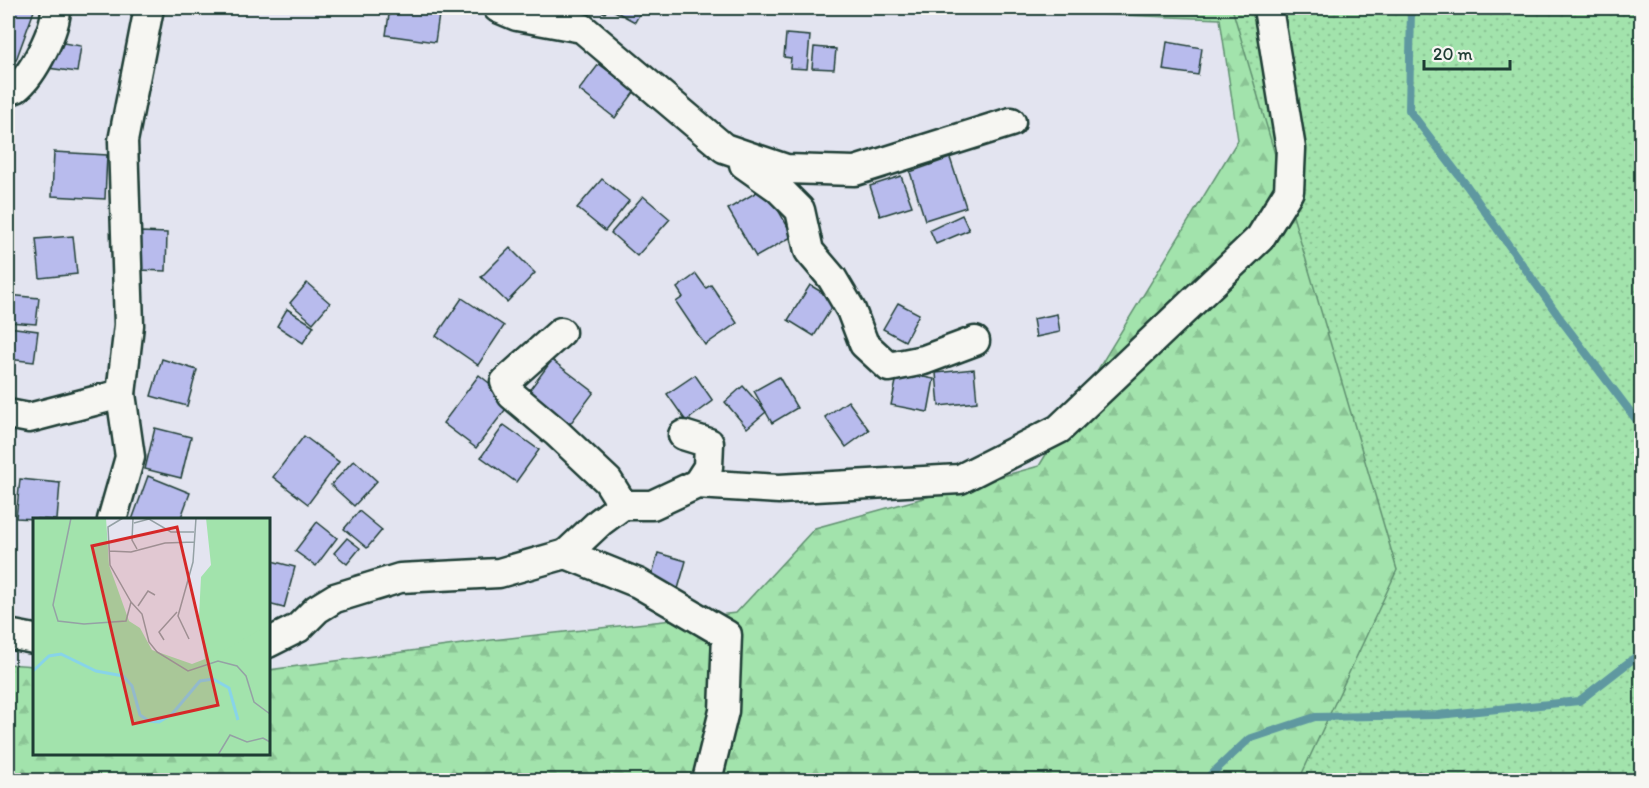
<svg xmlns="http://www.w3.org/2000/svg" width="1649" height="788" viewBox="0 0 1649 788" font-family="Itim,sans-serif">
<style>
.forest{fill:url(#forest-firs);stroke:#609070;stroke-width:1.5}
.park{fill:url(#park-dots);stroke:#609070;stroke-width:1.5}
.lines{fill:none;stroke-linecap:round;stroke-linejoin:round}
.stream{stroke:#5e98a0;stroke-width:8}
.building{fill:#b8bbed;stroke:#1f3d34;stroke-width:1.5}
.street-casing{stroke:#1f3d34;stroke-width:33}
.street{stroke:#f6f6f2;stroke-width:28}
.inset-river{fill:none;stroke:#88d4e8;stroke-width:3}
.inset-road{fill:none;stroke:#95a1a5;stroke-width:1.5}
.view{fill:#d62828;fill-opacity:0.15;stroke:#d62828;stroke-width:3}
.inset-edge{fill:none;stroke:#1f3d34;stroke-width:3}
</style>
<defs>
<pattern id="forest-firs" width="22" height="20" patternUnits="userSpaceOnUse" patternTransform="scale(1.5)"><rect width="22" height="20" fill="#a2e3ac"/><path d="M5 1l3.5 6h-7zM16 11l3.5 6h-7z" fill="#8bc495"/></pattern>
<pattern id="park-dots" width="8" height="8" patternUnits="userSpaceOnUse" patternTransform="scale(1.5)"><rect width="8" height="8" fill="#a2e3ac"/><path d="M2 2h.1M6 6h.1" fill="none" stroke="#8bc495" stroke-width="1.8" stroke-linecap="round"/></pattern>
</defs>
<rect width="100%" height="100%" fill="#e3e4f0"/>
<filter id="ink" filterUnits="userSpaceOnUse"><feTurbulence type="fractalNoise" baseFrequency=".0167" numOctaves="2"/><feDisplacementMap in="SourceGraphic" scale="12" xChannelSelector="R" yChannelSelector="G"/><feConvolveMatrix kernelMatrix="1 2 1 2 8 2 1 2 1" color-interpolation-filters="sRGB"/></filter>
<g filter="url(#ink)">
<!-- forest -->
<polygon class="forest" points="979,8 1641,8 1641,780 8,780 8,664 34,666 34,754 268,754 269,670 492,640 736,613 815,528 1039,466 1238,140 1220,19 996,10"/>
<!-- park -->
<polygon class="park" points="1232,8 1641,8 1641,780 1299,780 1397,570"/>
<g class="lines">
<!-- stream -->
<g class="stream">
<polyline points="1411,8 1409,110 1467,186 1562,321 1638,422 1642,433"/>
<polyline points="1205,780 1249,739 1315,717 1438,715 1579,701 1642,652"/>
</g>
</g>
<!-- building -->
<g class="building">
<polygon points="8,8 35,8 16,60 8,57"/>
<polygon points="390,8 440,8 435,42 386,35"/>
<polygon points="595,8 608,8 605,13"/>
<polygon points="609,8 643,8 635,22"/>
<polygon points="786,34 810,36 807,69 790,68 791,58 784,57"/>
<polygon points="52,41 81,46 77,72 48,68"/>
<polygon points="1167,42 1202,48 1198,75 1163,70"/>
<polygon points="814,47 836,49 834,69 812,68"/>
<polygon points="599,64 635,91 615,118 579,90"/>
<polygon points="54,152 107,155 105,199 52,196"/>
<polygon points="950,158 966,207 925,220 910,172"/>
<polygon points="901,176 912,206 880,216 870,186"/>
<polygon points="602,179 629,201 605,231 577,208"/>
<polygon points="765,187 793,236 756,257 728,209"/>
<polygon points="643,196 670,219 637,256 611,233"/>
<polygon points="8,203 14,205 8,229"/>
<polygon points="962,215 969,230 936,244 930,230"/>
<polygon points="140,232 167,233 166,271 139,270"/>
<polygon points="73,236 77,274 40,278 36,239"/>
<polygon points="510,248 535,273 507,302 481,277"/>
<polygon points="696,274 706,288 711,285 737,323 705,345 676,302 683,297 677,288"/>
<polygon points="307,283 330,303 313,323 290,303"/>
<polygon points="810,285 836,301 814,336 788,320"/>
<polygon points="8,295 39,298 36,324 8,322"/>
<polygon points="462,298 504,326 478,365 436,336"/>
<polygon points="898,303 919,314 905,341 883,329"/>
<polygon points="287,309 314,326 303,343 277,326"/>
<polygon points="1057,314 1060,332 1036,337 1033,319"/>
<polygon points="8,327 38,331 34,362 8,359 9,352 8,352"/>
<polygon points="162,359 197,370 187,406 151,396"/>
<polygon points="552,360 594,392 567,428 525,396"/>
<polygon points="974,369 977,402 939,406 936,373"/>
<polygon points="898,372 934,379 928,412 891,405"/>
<polygon points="479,375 512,401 476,448 443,423"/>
<polygon points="695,375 713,401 686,421 667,394"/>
<polygon points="779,377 797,408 772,423 754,391"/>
<polygon points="743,386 766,412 747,428 725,402"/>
<polygon points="848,401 869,430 846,447 825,417"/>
<polygon points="504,425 539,450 516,482 481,457"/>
<polygon points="155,428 191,437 181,478 145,469"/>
<polygon points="304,436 339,462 308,504 273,477"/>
<polygon points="354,460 377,481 354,506 331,485"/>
<polygon points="148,476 190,493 180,520 132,520"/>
<polygon points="20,479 60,483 57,520 16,518"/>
<polygon points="359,511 382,530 367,548 344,529"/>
<polygon points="317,522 337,538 316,566 295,551"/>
<polygon points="347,538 360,548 347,564 334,553"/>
<polygon points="658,553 686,561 678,589 650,582"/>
<polygon points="268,560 295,567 284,608 268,604"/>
</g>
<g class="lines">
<defs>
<g id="street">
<polyline points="498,8 517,16 582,28 724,148 786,169 855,171 1011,122"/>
<path d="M8,91C10,90 14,89 16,88C34,74 56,29 56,8"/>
<polyline points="744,164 778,188 800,210 809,251 832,278 851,310 864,344 889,367 924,360 975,341"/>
<polyline points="561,332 505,382 512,395 557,433 608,481 623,505"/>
<polyline points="8,414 29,418 121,394"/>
<polyline points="683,435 709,443 708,467 697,484"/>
<polyline points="112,520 130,457 121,394 129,325 123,141 149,8"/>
<polyline points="566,554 600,522 623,505 652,505 697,484 779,489 960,479 1059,429 1260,238 1289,191 1291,149 1268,8"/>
<polyline points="8,634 34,639"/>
<polyline points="268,643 298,628 317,609 335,598 400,578 499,573 566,554 638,583 727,635 724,711 707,780"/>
</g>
</defs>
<!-- street casing -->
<use href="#street" class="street-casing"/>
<!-- street -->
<use href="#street" class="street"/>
</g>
</g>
<!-- overview -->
<g transform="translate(33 518)">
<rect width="237" height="237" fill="#e3e4f0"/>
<path d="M0,0H73L76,47L96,103L107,110L119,132L159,146L172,141L166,98L168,59L178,47L173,0H237V237H0Z" fill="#a2e3ac"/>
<path d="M237,106V237H0V148L117,174Z" fill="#a2e3ac"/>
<path class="inset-river" d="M0,153L16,138L28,136L63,153L90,158L99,168L107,197L116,203L126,204L139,196L167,163L180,161L196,170L205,202"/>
<path class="inset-road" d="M38,0L20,87L25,103L51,106L93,103L98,84L77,47L75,9L90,0M100,0L99,22L104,31M101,5L116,1L138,14H161M76,33L98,34L132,25L161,24M98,84L109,96L116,124L124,134L155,153L185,143L204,148L213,158L221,184L237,196M105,88L115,73L122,77M156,121L145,98L160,44L163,0M131,122L126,114L144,94M185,237L197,217L214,224L230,220L237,224"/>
<path class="view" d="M144,9L185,187L100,206L59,28Z"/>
<rect width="237" height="237" class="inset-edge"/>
</g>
<!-- margin -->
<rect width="1649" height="788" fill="none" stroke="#f6f6f2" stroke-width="30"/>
<rect x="15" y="15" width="1619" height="758" fill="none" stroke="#1f3d34" stroke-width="2" filter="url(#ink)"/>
<!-- scale -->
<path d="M1424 60v9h86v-9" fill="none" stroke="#1f3d34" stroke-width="3"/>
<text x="1433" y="60" font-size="18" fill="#1f3d34" stroke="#f6f6f2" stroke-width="4.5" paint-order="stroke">20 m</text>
</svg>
